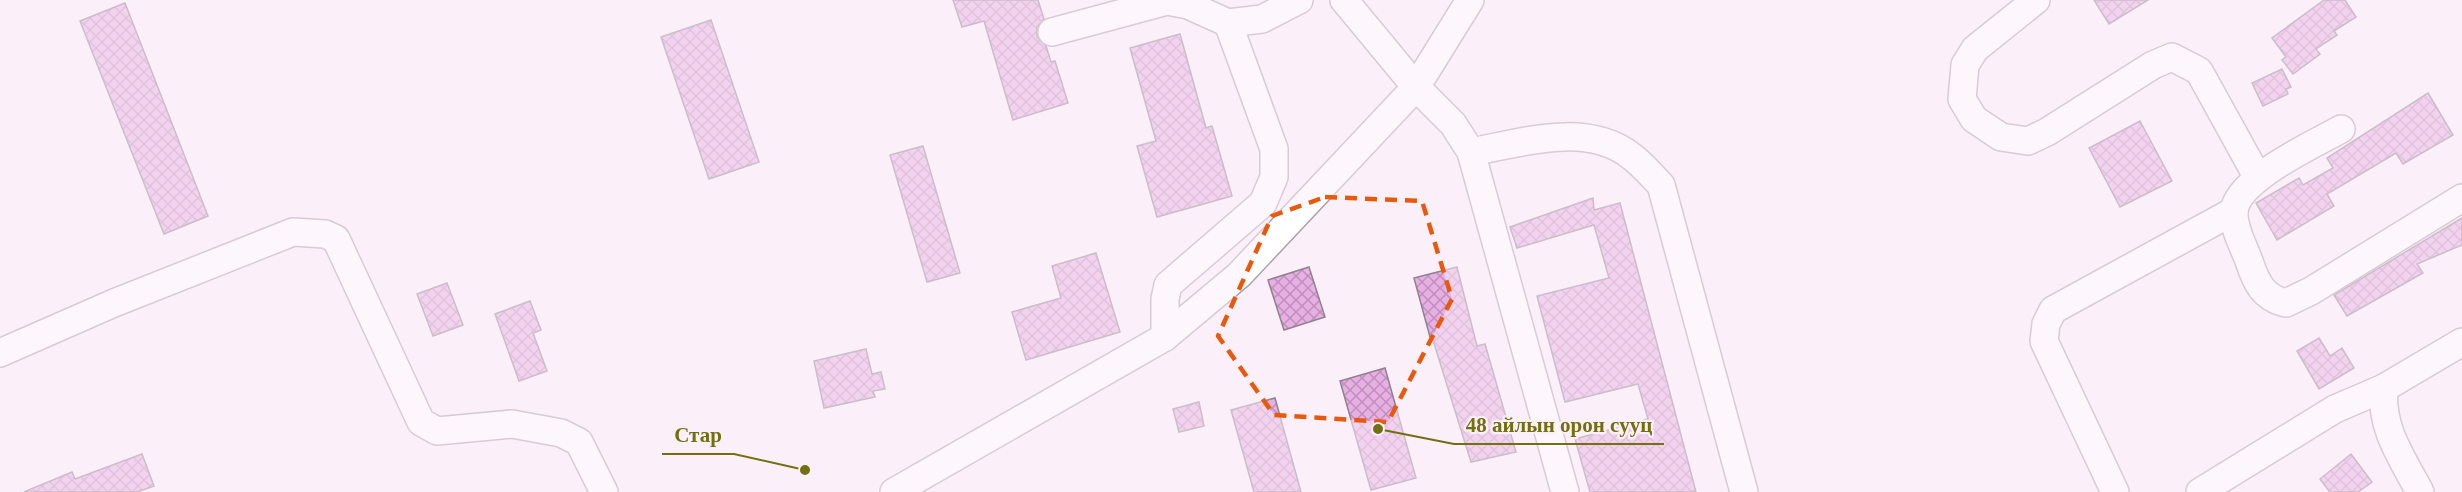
<svg xmlns="http://www.w3.org/2000/svg" width="2462" height="492" viewBox="0 0 2462 492" font-family="Georgia,serif">
<style>
.building{fill:url(#building-cross-hatch);stroke:#8e838d;stroke-width:1.5}
.lines{fill:none;stroke-linecap:round;stroke-linejoin:round}
.minor-casing{stroke:#aca1ab;stroke-width:30}
.minor{stroke:#fff;stroke-width:27}
.marked{fill:none;stroke:#e8590c;stroke-width:4.5;stroke-dasharray:12 8;stroke-linejoin:round}
.leader{fill:none;stroke:#736e0e;stroke-width:2}
.callout-dot{fill:#736e0e;stroke:#fbeffa;stroke-width:2}
.callout-label{font-size:21px;text-anchor:middle;font-weight:bold;fill:#736e0e;stroke:#fbeffa;stroke-width:4.5;stroke-linejoin:round;paint-order:stroke}
</style>
<defs>
<pattern id="building-cross-hatch" width="8" height="8" patternUnits="userSpaceOnUse" patternTransform="scale(1.5)"><rect width="8" height="8" fill="#e8afe4"/><path d="M0 0l8 8M0 8l8-8" fill="none" stroke="#bd8fba"/></pattern>
</defs>
<rect width="100%" height="100%" fill="#fbeffa"/>
<!-- building -->
<g class="building">
<polygon points="953,0 1038,0 1044,19 1037,27 1037,37 1046,46 1051,62 1055,61 1068,103 1013,120 984,21 962,27"/>
<polygon points="2094,0 2148,0 2109,24"/>
<polygon points="2324,0 2345,0 2356,17 2334,31 2337,35 2316,49 2320,54 2293,74 2282,60 2286,57 2272,38"/>
<polygon points="125,3 208,216 164,234 80,21"/>
<polygon points="711,20 759,162 709,179 661,37"/>
<polygon points="1180,34 1206,128 1212,126 1232,196 1157,217 1137,146 1156,141 1130,48"/>
<polygon points="2282,69 2291,87 2286,89 2288,94 2263,106 2252,83"/>
<polygon points="2428,93 2453,135 2403,164 2396,153 2327,194 2334,206 2277,240 2256,203 2299,178 2303,185 2333,168 2327,158"/>
<polygon points="2140,121 2172,181 2120,207 2089,148"/>
<polygon points="923,146 960,273 927,282 890,155"/>
<polygon points="1593,198 1594,210 1620,203 1696,492 1590,492 1575,439 1648,419 1638,384 1565,402 1537,296 1609,278 1594,225 1517,248 1510,227"/>
<polygon points="2462,218 2462,245 2417,264 2423,273 2347,316 2334,295"/>
<polygon points="1096,253 1120,332 1026,360 1012,312 1061,298 1052,266"/>
<polygon points="1309,267 1325,317 1284,330 1268,280"/>
<polygon points="1457,267 1477,346 1485,344 1516,452 1471,462 1432,337 1430,337 1414,278"/>
<polygon points="447,283 463,325 433,336 417,294"/>
<polygon points="530,301 541,330 533,333 547,371 519,381 495,314"/>
<polygon points="2319,338 2330,356 2342,348 2354,368 2319,389 2297,351"/>
<polygon points="866,349 872,374 881,372 885,389 873,391 875,397 824,408 814,361"/>
<polygon points="1385,368 1416,478 1371,490 1340,381"/>
<polygon points="1275,398 1301,492 1254,492 1231,410"/>
<polygon points="1199,402 1204,426 1179,432 1173,409"/>
<polygon points="142,454 154,486 137,492 24,492 72,472 75,479"/>
<polygon points="2351,454 2372,482 2358,492 2330,492 2320,479"/>
</g>
<g class="lines">
<defs>
<g id="minor">
<polyline points="1344,0 1416,87 1453,124 1471,152 1565,492"/>
<polyline points="2036,0 1975,49 1965,65 1962,99 1974,119 2001,137 2028,141 2047,132 2153,65 2172,57 2199,71 2258,178"/>
<polyline points="1052,32 1167,1 1188,5 1228,23 1262,19 1299,0"/>
<path d="M2341,129C2315,144 2236,179 2234,212C2233,228 2244,247 2249,261C2256,282 2263,298 2286,303L2311,291L2462,198"/>
<path d="M1471,152C1521,143 1586,121 1631,156C1642,164 1651,175 1661,185L1744,492"/>
<polyline points="1165,337 1165,299 1168,285 1263,203 1274,177 1274,149 1228,23"/>
<polyline points="0,353 114,303 293,232 325,234 336,239 421,422 437,431 512,424 561,433 579,442 604,492"/>
<polyline points="894,492 1165,337 1239,275 1416,87 1470,0"/>
<polyline points="2115,492 2044,341 2046,324 2053,310 2234,211"/>
<polyline points="2200,492 2335,409 2384,388"/>
<path d="M2420,492C2402,458 2380,428 2384,388L2462,342"/>
</g>
</defs>
<!-- minor casing -->
<use href="#minor" class="minor-casing"/>
<!-- minor -->
<use href="#minor" class="minor"/>
</g>
<!-- marked area -->
<path d="M0 0H2462V492H0ZM1325,197L1422,201L1452,299L1388,422L1274,415L1218,336L1272,216Z" fill="#fbeffa" fill-opacity=".55" fill-rule="evenodd"/>
<path class="marked" d="M1325,197L1422,201L1452,299L1388,422L1274,415L1218,336L1272,216Z"/>
<!-- callouts -->
<path class="leader" d="M1378 429L1454 444H1664M805 470L734 454H662"/>
<g class="callout-dot">
<circle cx="1378" cy="429" r="6"/>
<circle cx="805" cy="470" r="6"/>
</g>
<g class="callout-label">
<text x="1559" y="432">48 айлын орон сууц</text>
<text x="698" y="442">Стар</text>
</g>
</svg>
